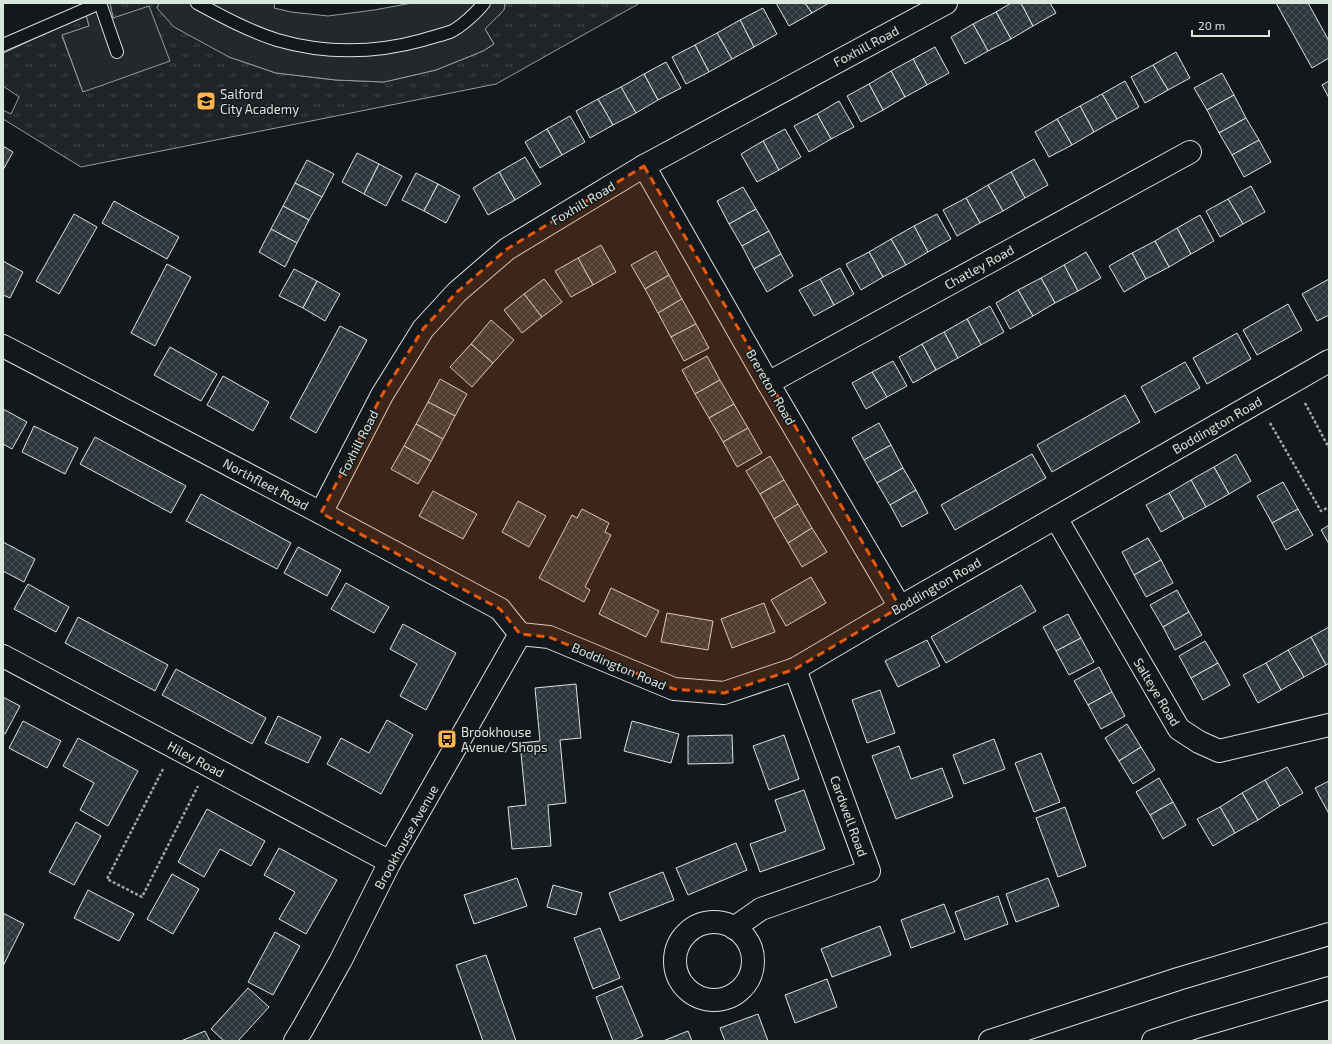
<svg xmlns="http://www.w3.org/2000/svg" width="1332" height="1044" viewBox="0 0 1332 1044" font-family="'Exo 2',sans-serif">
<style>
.park{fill:url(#park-tufts);stroke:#939e99}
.parking{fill:#24282b;stroke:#939e99}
.building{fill:url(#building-cross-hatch);stroke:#d8e6dc}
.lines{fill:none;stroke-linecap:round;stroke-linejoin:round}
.lane-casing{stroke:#d8e6dc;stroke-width:14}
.street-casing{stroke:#d8e6dc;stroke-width:24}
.highway-casing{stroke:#d8e6dc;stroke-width:24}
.path{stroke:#9da8a2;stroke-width:2.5;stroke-dasharray:3 2;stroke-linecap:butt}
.lane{stroke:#14181c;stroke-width:12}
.street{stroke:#14181c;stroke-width:22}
.highway{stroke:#14181c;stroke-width:22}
.marked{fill:#e8590c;fill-opacity:0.2;stroke:#e8590c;stroke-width:3;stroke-dasharray:8 5;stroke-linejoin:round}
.labels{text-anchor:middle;stroke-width:3;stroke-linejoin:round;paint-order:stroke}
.street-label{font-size:13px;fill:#d8e6dc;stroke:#14181c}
.poi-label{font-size:13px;fill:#d8e6dc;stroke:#14181c;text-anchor:start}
</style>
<defs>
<pattern id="park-tufts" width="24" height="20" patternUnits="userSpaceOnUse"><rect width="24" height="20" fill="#202428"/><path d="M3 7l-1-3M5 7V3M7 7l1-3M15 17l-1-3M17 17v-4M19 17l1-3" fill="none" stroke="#404447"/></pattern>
<pattern id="building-cross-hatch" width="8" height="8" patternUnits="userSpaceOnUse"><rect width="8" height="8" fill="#2c363c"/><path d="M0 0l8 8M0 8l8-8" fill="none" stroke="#4a5358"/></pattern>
</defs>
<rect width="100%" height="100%" fill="#14181c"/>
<!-- park -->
<polygon class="park" points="110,3 159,3 157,8 229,57 276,73 336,80 384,82 436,70 483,51 494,44 485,29 504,10 505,3 640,3 496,84 81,167 3,119 3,110 11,114 19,97 3,86 3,55 4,53 86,14 89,26 62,36 83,92 113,18"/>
<!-- parking -->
<g class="parking">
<polygon points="83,3 110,3 113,18 149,6 170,61 83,92 62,35 89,26"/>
<polygon points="159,3 275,3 274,8 291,12 328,16 374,10 412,3 505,3 504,10 485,29 494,44 483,51 436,70 384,82 336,80 276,73 229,57 174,27 157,8"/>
</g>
<!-- building -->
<g class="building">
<polygon points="776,3 805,3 812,13 789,26"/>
<polygon points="805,3 829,3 812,13"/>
<polygon points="1011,3 1021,3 1033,26 1011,39 996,12"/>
<polygon points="1021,3 1050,3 1056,13 1033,26"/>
<polygon points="1276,3 1308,3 1329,41 1329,58 1312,68"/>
<polygon points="763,8 777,34 754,47 740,20"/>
<polygon points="996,12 1011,39 988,51 973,24"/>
<polygon points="740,20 754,47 732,59 717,33"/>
<polygon points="973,24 988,51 965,64 951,37"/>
<polygon points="717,33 732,59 709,72 695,45"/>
<polygon points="695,45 709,72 686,84 672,57"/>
<polygon points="935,47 949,73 927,85 913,59"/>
<polygon points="1176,52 1190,78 1168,90 1153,65"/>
<polygon points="913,59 927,85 905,97 891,71"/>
<polygon points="666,62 681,88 658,100 644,74"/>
<polygon points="1153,65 1168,90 1145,103 1131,77"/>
<polygon points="891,71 905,97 883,110 869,84"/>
<polygon points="1222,73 1234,95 1207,110 1194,88"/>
<polygon points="644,74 658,100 636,113 621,87"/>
<polygon points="1125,81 1139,107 1117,119 1102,94"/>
<polygon points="1329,81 1329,98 1322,85"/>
<polygon points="869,84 883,110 861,122 847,96"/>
<polygon points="621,87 636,113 613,125 598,99"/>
<polygon points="1102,94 1117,119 1094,132 1080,106"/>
<polygon points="1234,95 1246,118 1219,133 1207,110"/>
<polygon points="598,99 613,125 590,138 576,111"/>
<polygon points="839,101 854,127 831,139 817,114"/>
<polygon points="1080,106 1094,132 1072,145 1057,119"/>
<polygon points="817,114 831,139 809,152 794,126"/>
<polygon points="570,116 585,142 562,155 547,129"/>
<polygon points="1246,118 1259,140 1232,155 1219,133"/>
<polygon points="1057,119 1072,145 1049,157 1035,132"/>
<polygon points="547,129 562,155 540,168 525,142"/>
<polygon points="785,129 801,157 779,170 763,141"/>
<polygon points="1259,140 1271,162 1244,177 1232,155"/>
<polygon points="763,141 779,170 757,182 741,154"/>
<polygon points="3,146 13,152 3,170"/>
<polygon points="357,153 379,164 364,194 342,182"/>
<polygon points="525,157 541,184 515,200 499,172"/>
<polygon points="1034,159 1048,185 1025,198 1011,172"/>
<polygon points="307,160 334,174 322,197 295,183"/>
<polygon points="379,164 402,176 386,206 364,194"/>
<polygon points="499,172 515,200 488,215 473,188"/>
<polygon points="1011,172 1025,198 1003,211 988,185"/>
<polygon points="416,173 438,184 424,211 402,200"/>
<polygon points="295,183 322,197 309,220 283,206"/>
<polygon points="438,184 460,196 446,223 424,211"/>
<polygon points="988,185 1003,211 980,223 966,198"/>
<polygon points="1251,186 1265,212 1243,224 1228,199"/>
<polygon points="743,187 756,209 729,224 717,201"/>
<polygon points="966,198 980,223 957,236 943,210"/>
<polygon points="1228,199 1243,224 1220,237 1206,211"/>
<polygon points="114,201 179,237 167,259 102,223"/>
<polygon points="283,206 309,220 297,243 271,229"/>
<polygon points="756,209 769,231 742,246 729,224"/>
<polygon points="74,214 97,227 59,294 36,281"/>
<polygon points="937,214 951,239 928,252 914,226"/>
<polygon points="1200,215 1214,241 1191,254 1177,228"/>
<polygon points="914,226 928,252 906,265 891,239"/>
<polygon points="1177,228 1191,254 1169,267 1155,241"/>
<polygon points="271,229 297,243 285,267 259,252"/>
<polygon points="769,231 781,254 754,269 742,246"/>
<polygon points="891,239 906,265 883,277 869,252"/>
<polygon points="1155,241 1169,267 1146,279 1132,253"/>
<polygon points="601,245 616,272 593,285 578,258"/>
<polygon points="656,251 669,275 645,289 631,265"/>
<polygon points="869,252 883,277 861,290 846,264"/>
<polygon points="1086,252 1101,278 1078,291 1064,265"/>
<polygon points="1132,253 1146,279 1124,292 1109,266"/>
<polygon points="781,254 793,276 767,292 754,269"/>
<polygon points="578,258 593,285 571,297 555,271"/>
<polygon points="3,261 23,272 10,298 3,295"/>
<polygon points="167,264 191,277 155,346 131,333"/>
<polygon points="1064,265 1078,291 1055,303 1041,278"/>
<polygon points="840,268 854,294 834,305 820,279"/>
<polygon points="294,269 317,281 303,308 279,296"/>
<polygon points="669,275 682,299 658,313 645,289"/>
<polygon points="1041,278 1055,303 1033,316 1018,290"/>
<polygon points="544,279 562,302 542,317 524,294"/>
<polygon points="820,279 834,305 814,316 799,290"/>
<polygon points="1329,279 1329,315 1317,321 1302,294"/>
<polygon points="317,281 340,294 325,321 303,308"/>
<polygon points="1018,290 1033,316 1010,329 996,303"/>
<polygon points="524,294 542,317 522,333 504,310"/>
<polygon points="682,299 696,324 671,337 658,313"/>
<polygon points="1288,304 1302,330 1257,355 1243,330"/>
<polygon points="990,306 1004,332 981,345 967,319"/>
<polygon points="967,319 981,345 958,358 944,332"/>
<polygon points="491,320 514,340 493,363 471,344"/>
<polygon points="696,324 709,348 684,361 671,337"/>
<polygon points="340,326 367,340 316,433 290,418"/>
<polygon points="944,332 958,358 936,370 922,344"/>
<polygon points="1237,333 1251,359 1207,384 1193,358"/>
<polygon points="471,344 493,363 472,387 450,367"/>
<polygon points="922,344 936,370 913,383 899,357"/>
<polygon points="170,347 217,374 201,401 154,375"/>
<polygon points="707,356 720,380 695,394 682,370"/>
<polygon points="893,361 907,386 887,397 872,372"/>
<polygon points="1185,362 1200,388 1155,413 1141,387"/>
<polygon points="872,372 887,397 866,409 852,383"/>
<polygon points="223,376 269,402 253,431 207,405"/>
<polygon points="440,379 467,394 455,416 428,402"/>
<polygon points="720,380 734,404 709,418 695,394"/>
<polygon points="1125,395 1140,422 1052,472 1037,445"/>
<polygon points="428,402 455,416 443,439 416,424"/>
<polygon points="734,404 748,428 723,442 709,418"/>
<polygon points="3,409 27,422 12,449 3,444"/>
<polygon points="879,423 891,445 864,460 852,438"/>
<polygon points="416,424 443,439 431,461 404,446"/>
<polygon points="34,426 78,448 65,474 22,452"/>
<polygon points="748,428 762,453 737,467 723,442"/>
<polygon points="95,437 186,486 171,513 80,464"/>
<polygon points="891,445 903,468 877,483 864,460"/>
<polygon points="404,446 431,461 418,484 391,469"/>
<polygon points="1032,454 1046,478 955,530 941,505"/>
<polygon points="1236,454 1251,481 1229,494 1214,467"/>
<polygon points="770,456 784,480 760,494 746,471"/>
<polygon points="1214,467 1229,494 1206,507 1191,480"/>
<polygon points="903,468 916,490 890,505 877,483"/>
<polygon points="784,480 798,504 774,519 760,494"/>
<polygon points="1191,480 1206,507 1184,519 1169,493"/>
<polygon points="1283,482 1298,509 1272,523 1257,496"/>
<polygon points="916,490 928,513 902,527 890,505"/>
<polygon points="433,491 477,514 463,539 419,516"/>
<polygon points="1169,493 1184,519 1161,532 1146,505"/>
<polygon points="201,494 291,543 277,569 186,521"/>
<polygon points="518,501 546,516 529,547 502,532"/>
<polygon points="798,504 812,528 788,543 774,519"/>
<polygon points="582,509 609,523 605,532 611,535 585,587 590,590 584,602 539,578 572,515 577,518"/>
<polygon points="1298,509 1313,535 1286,550 1272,523"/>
<polygon points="1329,525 1329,544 1321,530"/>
<polygon points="812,528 827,552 802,567 788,543"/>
<polygon points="1148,538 1161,560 1134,575 1122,552"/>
<polygon points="3,542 35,559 24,582 3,571"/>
<polygon points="298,547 341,570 327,596 284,573"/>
<polygon points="1161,560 1173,583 1146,597 1134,575"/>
<polygon points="811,577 826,603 786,626 771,600"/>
<polygon points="346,583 389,607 374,633 331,609"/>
<polygon points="28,584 69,607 56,632 14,609"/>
<polygon points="1021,585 1036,611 946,663 931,637"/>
<polygon points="611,588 659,611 646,637 599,614"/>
<polygon points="1177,590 1189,612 1163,627 1150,605"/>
<polygon points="764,603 775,632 732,648 721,619"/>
<polygon points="1189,612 1202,635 1175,650 1163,627"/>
<polygon points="667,613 713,621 708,650 661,642"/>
<polygon points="1068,614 1081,638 1056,651 1043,627"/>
<polygon points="78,617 168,665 155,691 65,643"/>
<polygon points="403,624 456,653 426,710 400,696 417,664 390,649"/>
<polygon points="1329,627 1329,663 1326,665 1311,637"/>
<polygon points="1311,637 1326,665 1304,677 1288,650"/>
<polygon points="1081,638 1094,662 1069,675 1056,651"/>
<polygon points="927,640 940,666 898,687 885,661"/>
<polygon points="1205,641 1218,663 1191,678 1179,656"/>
<polygon points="1288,650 1304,677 1281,690 1266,663"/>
<polygon points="1218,663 1230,685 1203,700 1191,678"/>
<polygon points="1266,663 1281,690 1258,703 1243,675"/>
<polygon points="1099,667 1112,692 1088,705 1074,681"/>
<polygon points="176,669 266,718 252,744 162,695"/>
<polygon points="576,684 581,738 560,740 566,803 548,805 551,846 512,849 508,807 526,805 520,743 540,741 535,688"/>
<polygon points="880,690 895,733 867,743 852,700"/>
<polygon points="1112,692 1125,716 1101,729 1088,705"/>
<polygon points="3,697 20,706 5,734 3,733"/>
<polygon points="278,716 321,737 308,763 265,743"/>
<polygon points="387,720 413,735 381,794 327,764 341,738 369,753"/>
<polygon points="23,721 61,741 47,768 9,748"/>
<polygon points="632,721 679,734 671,763 624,751"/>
<polygon points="1127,724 1141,747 1119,761 1105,738"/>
<polygon points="732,735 733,763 688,764 688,736"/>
<polygon points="784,735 799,779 769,790 753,746"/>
<polygon points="78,738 138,771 108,826 80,810 94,783 63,766"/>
<polygon points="994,739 1005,769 964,784 953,755"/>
<polygon points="899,746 911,779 942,768 953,797 896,819 872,756"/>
<polygon points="1141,747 1155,770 1133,784 1119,761"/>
<polygon points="1041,753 1060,802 1034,812 1015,763"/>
<polygon points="1287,767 1303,793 1280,806 1265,780"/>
<polygon points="1159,778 1173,802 1150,815 1136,792"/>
<polygon points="1265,780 1280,806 1258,820 1242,793"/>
<polygon points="1329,781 1329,814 1315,788"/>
<polygon points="804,790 825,849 760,872 750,844 786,831 775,800"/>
<polygon points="1242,793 1258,820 1235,833 1220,807"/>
<polygon points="1173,802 1186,825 1163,839 1150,815"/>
<polygon points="1065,807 1086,866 1058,877 1036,818"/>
<polygon points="1220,807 1235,833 1213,846 1197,819"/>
<polygon points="207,809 265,841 251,866 220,849 204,877 178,862"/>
<polygon points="76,822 101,836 74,885 49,872"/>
<polygon points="736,843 747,870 688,895 676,868"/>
<polygon points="279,848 337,880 306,934 279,919 295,892 264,875"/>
<polygon points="663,872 674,900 620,921 609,893"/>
<polygon points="172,874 199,889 173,934 147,919"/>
<polygon points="517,878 527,906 474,924 464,895"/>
<polygon points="1048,878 1059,906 1016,922 1006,894"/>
<polygon points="553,885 582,893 576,915 547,907"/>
<polygon points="88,890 134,914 119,941 74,918"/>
<polygon points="998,896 1008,924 965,940 955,912"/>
<polygon points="944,904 955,932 911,948 901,920"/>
<polygon points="3,913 24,924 3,966"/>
<polygon points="880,926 891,955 832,977 821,949"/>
<polygon points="600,928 620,978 593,989 574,938"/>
<polygon points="275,932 300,946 273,995 248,982"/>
<polygon points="486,955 516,1041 483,1041 456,965"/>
<polygon points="827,979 837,1007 795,1023 785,995"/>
<polygon points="622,986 643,1036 632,1041 613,1041 596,997"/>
<polygon points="248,988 269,1007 238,1041 224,1041 211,1029"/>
<polygon points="758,1014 768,1041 725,1041 720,1028"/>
<polygon points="205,1031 210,1041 181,1041"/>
<polygon points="688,1031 692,1041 663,1041"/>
</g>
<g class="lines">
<defs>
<g id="lane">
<polyline points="100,3 117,52"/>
<path d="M197,3C223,17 249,31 277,40C325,54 376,53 423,40C432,37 441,35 450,32C460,28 477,12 484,3"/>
<polyline points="3,45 100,3"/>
</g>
<g id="street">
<polyline points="644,166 768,383 900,607"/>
<polyline points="3,346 321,513 500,609 520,634"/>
<polyline points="768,383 1190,152"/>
<polyline points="321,513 382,395 423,329 457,292 507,249 644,166 946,3"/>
<polyline points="1056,518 1179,729 1199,742 1219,751 1329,725"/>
<polyline points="520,634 549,637 674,689 724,693 795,669 900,607 1329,361"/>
<polyline points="3,656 390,862"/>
<circle cx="714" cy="961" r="39"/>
<polyline points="734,928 761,909 869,871 795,669"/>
<polyline points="295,1041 303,1028 341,960 390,862 520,634"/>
</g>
<g id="highway">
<polyline points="990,1041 1178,979 1329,934"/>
<polyline points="1153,1041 1196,1027 1329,988"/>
</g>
</defs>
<!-- lane casing -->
<use href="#lane" class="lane-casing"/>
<!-- street casing -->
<use href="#street" class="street-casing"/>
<!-- highway casing -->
<use href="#highway" class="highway-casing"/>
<!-- path -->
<g class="path">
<polyline points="1305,403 1329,448"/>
<polyline points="1270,423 1321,511 1329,507"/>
<polyline points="163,769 107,879 142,897 198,786"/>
</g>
<!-- lane -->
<use href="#lane" class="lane"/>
<!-- street -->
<use href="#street" class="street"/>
<!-- highway -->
<use href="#highway" class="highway"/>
</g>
<!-- marked area -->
<path class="marked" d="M644,166L900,607L795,669L724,693L674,689L549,637L520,634L500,609L321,513L382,395L423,329L457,292L507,249Z"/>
<!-- icons -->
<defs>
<symbol id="school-square" viewBox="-11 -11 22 22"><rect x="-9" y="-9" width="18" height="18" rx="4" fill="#ffb74d" stroke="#14181c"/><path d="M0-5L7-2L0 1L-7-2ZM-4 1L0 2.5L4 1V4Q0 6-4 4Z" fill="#111"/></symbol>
<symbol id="bus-square" viewBox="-11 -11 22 22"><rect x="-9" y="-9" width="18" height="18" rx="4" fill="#ffb74d" stroke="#14181c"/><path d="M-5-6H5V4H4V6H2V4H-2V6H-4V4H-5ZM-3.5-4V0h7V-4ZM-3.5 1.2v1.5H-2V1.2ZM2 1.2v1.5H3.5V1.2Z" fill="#111"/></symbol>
</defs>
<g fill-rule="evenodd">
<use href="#school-square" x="195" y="90" width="22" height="22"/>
<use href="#bus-square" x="436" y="728" width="22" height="22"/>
</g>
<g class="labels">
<!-- street labels -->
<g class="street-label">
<text transform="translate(866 46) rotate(-28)" y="5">Foxhill Road</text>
<text transform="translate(583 203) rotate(-31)" y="5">Foxhill Road</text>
<text transform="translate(979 267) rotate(-29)" y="5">Chatley Road</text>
<text transform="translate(771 387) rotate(60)" y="5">Brereton Road</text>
<text transform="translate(1217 425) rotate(-30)" y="5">Boddington Road</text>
<text transform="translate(358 443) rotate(-63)" y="5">Foxhill Road</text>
<text transform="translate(266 484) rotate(28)" y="5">Northfleet Road</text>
<text transform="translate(936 586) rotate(-30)" y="5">Boddington Road</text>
<text transform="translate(619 666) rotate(23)" y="5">Boddington Road</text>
<text transform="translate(1157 692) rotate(59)" y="5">Salteye Road</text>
<text transform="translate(196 759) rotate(28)" y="5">Hiley Road</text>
<text transform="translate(849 816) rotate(70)" y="5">Cardwell Road</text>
<text transform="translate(406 837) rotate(-61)" y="5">Brookhouse Avenue</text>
</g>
<!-- poi labels -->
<g class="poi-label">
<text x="220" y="99">Salford<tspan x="220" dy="15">City Academy</tspan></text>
<text x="461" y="737">Brookhouse<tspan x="461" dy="15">Avenue/Shops</tspan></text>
</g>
</g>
<!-- border -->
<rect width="1332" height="1044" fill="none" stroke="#d8e6dc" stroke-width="8"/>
<!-- scale -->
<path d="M1192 30v6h77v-6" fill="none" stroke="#d8e6dc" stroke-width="2"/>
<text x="1198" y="30" font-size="12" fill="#d8e6dc" stroke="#14181c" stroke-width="3" paint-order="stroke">20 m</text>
</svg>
